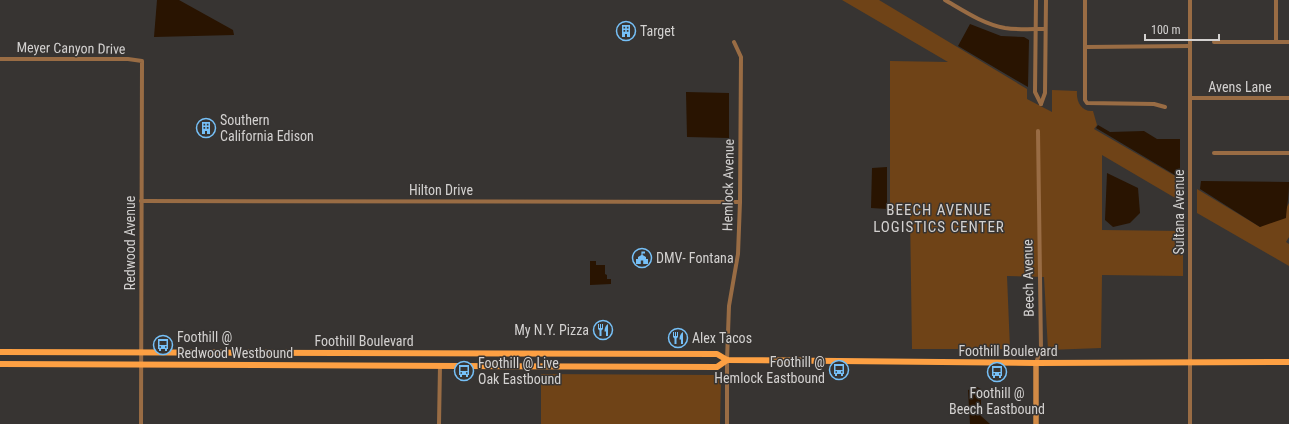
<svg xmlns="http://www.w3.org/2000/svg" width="1289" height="424" viewBox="0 0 1289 424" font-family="'Roboto Condensed',sans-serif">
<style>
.green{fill:#6f4317}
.water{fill:#291401}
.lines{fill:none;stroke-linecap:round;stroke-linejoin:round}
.minor{stroke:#996c44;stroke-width:4}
.secondary{stroke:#d28a45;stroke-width:5.5}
.primary{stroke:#fda043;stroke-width:6}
.labels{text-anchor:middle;stroke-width:3;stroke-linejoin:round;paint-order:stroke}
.poi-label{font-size:14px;fill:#d3d1d0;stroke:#373432;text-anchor:start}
.street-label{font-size:14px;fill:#d3d1d0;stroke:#373432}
.neighbourhood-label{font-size:15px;letter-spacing:1px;fill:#d3d1d0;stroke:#373432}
</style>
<rect width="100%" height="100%" fill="#373432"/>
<!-- green -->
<g class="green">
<path d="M842,0H879L1027,89V99L1052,112V90L1077,91C1076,101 1081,112 1093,111L1097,125L1094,129L1182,180V202L1102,155V230L1183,231V276L1102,275L1101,348L1048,350L1044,277L1007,276L1010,349H912L910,211H890V61L948,62Z"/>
<polygon points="1197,189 1260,227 1286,213 1285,210 1289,203 1289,237 1286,242 1289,244 1289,266 1197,213"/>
<polygon points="541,374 715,375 721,381 720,424 541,424"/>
</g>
<!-- water -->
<g class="water">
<polygon points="157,0 179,0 233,30 234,35 154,37"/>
<polygon points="970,24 1001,36 1024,37 1029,40 1028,87 958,46"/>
<polygon points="686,92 729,93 729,138 687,137"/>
<polygon points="1098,125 1110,132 1144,131 1157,139 1180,139 1180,178 1096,128"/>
<polygon points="887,167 887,209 871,208 872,168"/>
<polygon points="1107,173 1138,188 1140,213 1130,223 1113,227 1105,220"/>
<path d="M1201,181L1289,182C1289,196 1287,205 1286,218L1260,227L1200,189Z"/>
<polygon points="590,261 596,261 596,265 605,265 605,274 607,275 607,279 611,279 611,284 590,285"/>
<polygon points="977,387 981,389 981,416 990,424 970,424 968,390"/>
</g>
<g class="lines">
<!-- minor -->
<g class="minor">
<path d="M945,0C964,11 983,24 1005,28C1018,30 1032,29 1045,29"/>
<polyline points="1036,0 1035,92 1041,104"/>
<polyline points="1085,0 1085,100 1087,103 1154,104 1165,107"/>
<polyline points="1276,0 1276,42"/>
<polyline points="1214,42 1289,42"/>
<polyline points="1086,47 1190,46"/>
<polyline points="0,59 128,59 142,61 141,424"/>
<polyline points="1190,98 1289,98"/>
<polyline points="1041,104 1045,93 1046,0"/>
<polyline points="1214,153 1289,153"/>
<polyline points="141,201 740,202"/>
<polyline points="1036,363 1041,349 1038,131"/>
<polyline points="439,424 440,365"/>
<polyline points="727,424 727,360 729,306 738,254 740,202 741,57 734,42"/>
<polyline points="1190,424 1190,0"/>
</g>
<!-- secondary -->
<polyline class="secondary" points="1036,363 1036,424"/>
<!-- primary -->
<g class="primary">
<polyline points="0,352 717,354 727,360 1036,363 1289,362"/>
<polyline points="0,364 717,367 727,360"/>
</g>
</g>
<!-- icons -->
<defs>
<symbol id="building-ring" viewBox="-11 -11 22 22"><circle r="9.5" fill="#373432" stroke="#76c0f7" stroke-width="1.5"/><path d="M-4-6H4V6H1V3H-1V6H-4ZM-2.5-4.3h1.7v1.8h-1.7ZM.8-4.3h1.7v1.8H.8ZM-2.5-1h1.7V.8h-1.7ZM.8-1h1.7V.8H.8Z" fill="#76c0f7"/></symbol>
<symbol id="civic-ring" viewBox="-11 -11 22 22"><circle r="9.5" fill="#373432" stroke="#76c0f7" stroke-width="1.5"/><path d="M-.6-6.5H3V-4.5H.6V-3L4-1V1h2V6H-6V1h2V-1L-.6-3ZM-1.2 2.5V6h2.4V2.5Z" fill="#76c0f7"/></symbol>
<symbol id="restaurant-ring" viewBox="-11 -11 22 22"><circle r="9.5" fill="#373432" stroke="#76c0f7" stroke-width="1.5"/><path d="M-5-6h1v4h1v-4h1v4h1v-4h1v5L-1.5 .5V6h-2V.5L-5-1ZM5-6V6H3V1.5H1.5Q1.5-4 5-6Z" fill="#76c0f7"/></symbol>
<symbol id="bus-ring" viewBox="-11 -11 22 22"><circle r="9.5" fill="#373432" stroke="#76c0f7" stroke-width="1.5"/><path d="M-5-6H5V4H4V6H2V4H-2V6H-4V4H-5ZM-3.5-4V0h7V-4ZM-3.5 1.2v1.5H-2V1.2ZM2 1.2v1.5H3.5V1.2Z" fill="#76c0f7"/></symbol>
</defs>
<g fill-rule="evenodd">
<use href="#building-ring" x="615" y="20" width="22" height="22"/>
<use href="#building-ring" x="195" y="117" width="22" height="22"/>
<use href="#civic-ring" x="631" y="247" width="22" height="22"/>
<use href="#restaurant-ring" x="592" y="319" width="22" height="22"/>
<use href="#restaurant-ring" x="667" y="327" width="22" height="22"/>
<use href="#bus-ring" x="152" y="334" width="22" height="22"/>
<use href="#bus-ring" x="828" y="359" width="22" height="22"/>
<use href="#bus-ring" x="453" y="360" width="22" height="22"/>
<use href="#bus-ring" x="986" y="361" width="22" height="22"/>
</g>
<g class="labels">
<!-- poi labels -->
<g class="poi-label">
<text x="640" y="36">Target</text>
<text x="220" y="125">Southern<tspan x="220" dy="16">California Edison</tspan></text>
<text x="656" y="263">DMV- Fontana</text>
<text x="589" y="335" text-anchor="end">My N.Y. Pizza</text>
<text x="177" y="342">Foothill @<tspan x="177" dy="16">Redwood Westbound</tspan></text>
<text x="692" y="343">Alex Tacos</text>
<text x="825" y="367" text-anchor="end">Foothill @<tspan x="825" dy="16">Hemlock Eastbound</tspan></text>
<text x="478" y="368">Foothill @ Live<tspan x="478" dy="16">Oak Eastbound</tspan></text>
<text x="997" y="398" text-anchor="middle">Foothill @<tspan x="997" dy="16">Beech Eastbound</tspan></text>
</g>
<!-- street labels -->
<g class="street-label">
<text transform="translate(71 48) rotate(1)" y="5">Meyer Canyon Drive</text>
<text x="1240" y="92">Avens Lane</text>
<text transform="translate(728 185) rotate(-89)" y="5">Hemlock Avenue</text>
<text x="441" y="195">Hilton Drive</text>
<text transform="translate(1179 212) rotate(-90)" y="5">Sultana Avenue</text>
<text transform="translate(130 243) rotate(-90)" y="5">Redwood Avenue</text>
<text transform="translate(1028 278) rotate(-91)" y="5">Beech Avenue</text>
<text x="364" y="346">Foothill Boulevard</text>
<text x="1008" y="356">Foothill Boulevard</text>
</g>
<!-- neighbourhood labels -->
<g class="neighbourhood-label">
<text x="939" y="215">BEECH AVENUE<tspan x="939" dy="17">LOGISTICS CENTER</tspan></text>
</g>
</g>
<!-- scale -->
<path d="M1145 34v6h74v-6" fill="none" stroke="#d3d1d0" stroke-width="2"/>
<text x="1151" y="34" font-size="12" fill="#d3d1d0" stroke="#373432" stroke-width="3" paint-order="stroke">100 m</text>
</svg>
